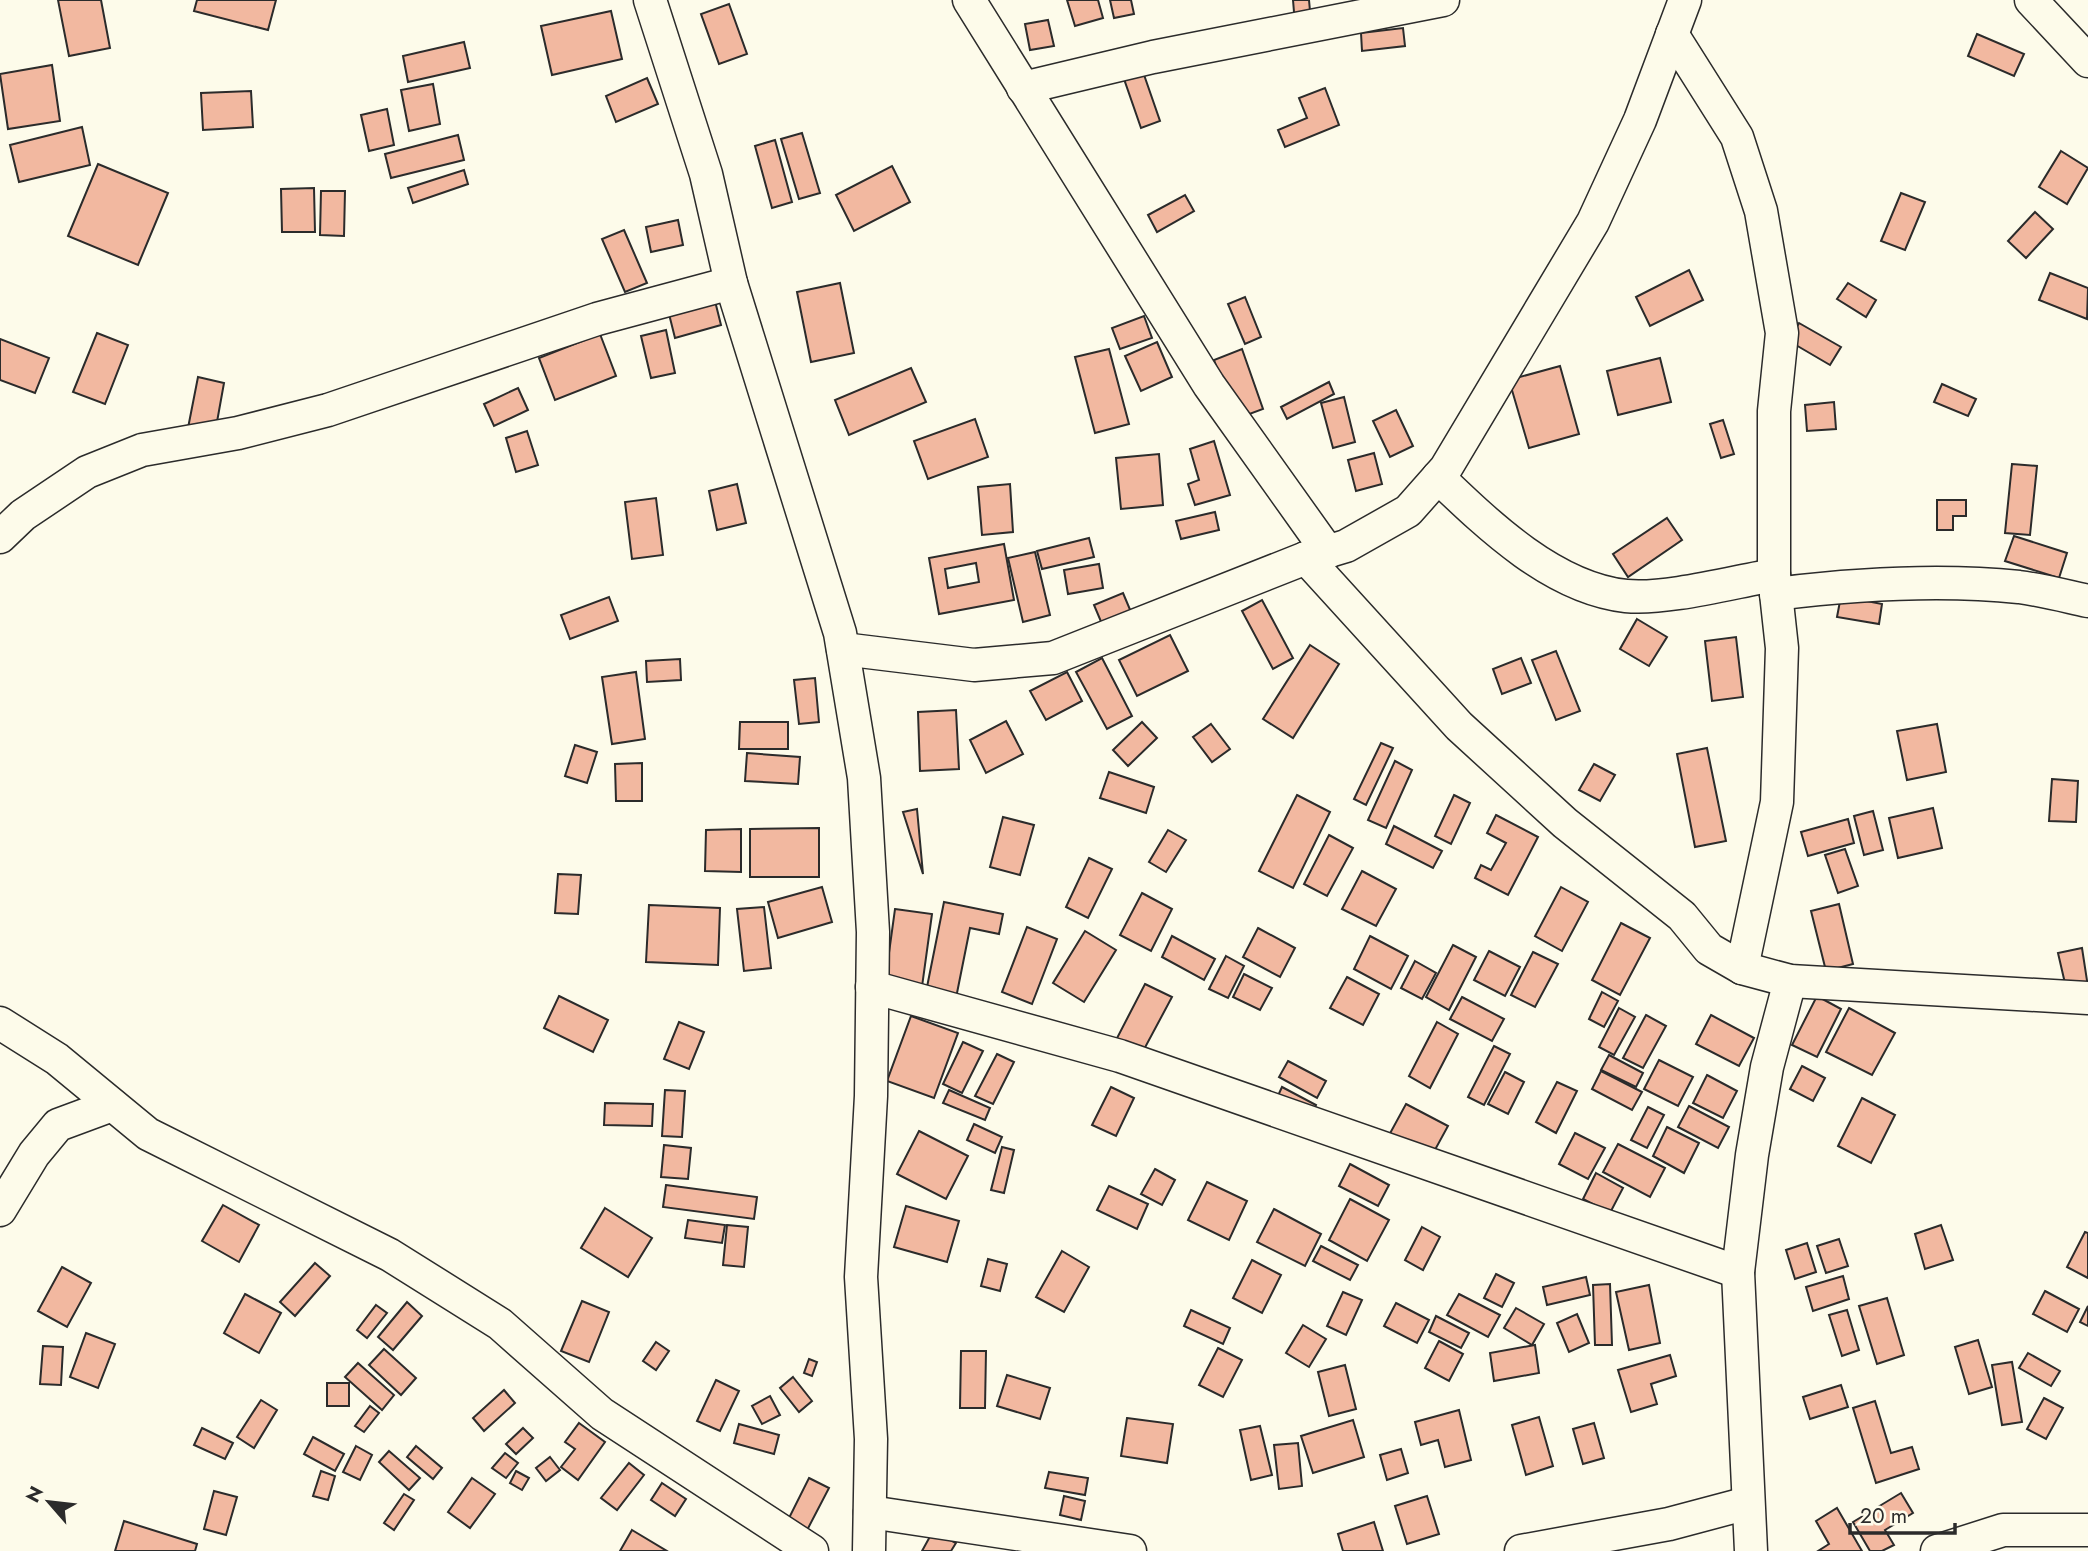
<svg xmlns="http://www.w3.org/2000/svg" width="2088" height="1551" viewBox="0 0 2088 1551" font-family="Jost,sans-serif">
<style>
.building{fill:#f2b8a0;stroke:#2b2b2b;stroke-width:2;fill-rule:evenodd}
.lines{fill:none;stroke-linecap:round;stroke-linejoin:round}
.street-casing{stroke:#2b2b2b;stroke-width:35}
.street{stroke:#fdfbea;stroke-width:32}
</style>
<rect width="100%" height="100%" fill="#fdfbea"/>
<!-- building -->
<g class="building">
<polygon points="58,0 101,0 110,48 69,56"/>
<polygon points="197,0 276,0 268,30 194,11"/>
<polygon points="1067,0 1098,0 1103,18 1075,26"/>
<polygon points="1110,0 1131,0 1134,14 1114,18"/>
<polygon points="1293,0 1309,0 1311,22 1295,24"/>
<polygon points="729,4 747,54 719,64 701,14"/>
<polygon points="611,11 622,59 552,75 541,26"/>
<polygon points="1048,20 1054,46 1030,50 1025,24"/>
<polygon points="1403,28 1405,46 1362,51 1361,33"/>
<polygon points="1977,34 2024,54 2014,76 1968,56"/>
<polygon points="464,42 470,68 408,82 403,56"/>
<polygon points="52,65 60,121 8,129 0,74"/>
<polygon points="1142,69 1160,121 1141,128 1123,76"/>
<polygon points="647,78 658,104 616,122 606,96"/>
<polygon points="433,84 440,124 409,131 401,90"/>
<polygon points="1325,88 1339,125 1285,147 1278,130 1307,118 1299,98"/>
<polygon points="251,91 253,127 203,130 201,93"/>
<polygon points="387,109 394,145 369,151 361,115"/>
<polygon points="82,127 90,165 19,182 10,145"/>
<polygon points="802,133 820,193 799,199 781,139"/>
<polygon points="458,135 464,160 391,178 385,154"/>
<polygon points="775,140 792,202 772,208 755,146"/>
<polygon points="2061,151 2088,168 2067,204 2039,187"/>
<polygon points="98,164 168,193 138,265 68,236"/>
<polygon points="892,166 910,202 854,231 836,195"/>
<polygon points="464,170 468,184 413,203 408,188"/>
<polygon points="314,188 315,232 282,232 281,189"/>
<polygon points="321,191 345,191 344,236 320,235"/>
<polygon points="1901,193 1925,202 1905,250 1881,241"/>
<polygon points="1185,195 1194,211 1157,232 1148,215"/>
<polygon points="2035,212 2053,229 2026,258 2008,241"/>
<polygon points="678,220 683,245 651,252 646,227"/>
<polygon points="624,230 647,283 625,292 602,239"/>
<polygon points="1689,270 1703,300 1650,326 1636,297"/>
<polygon points="2050,273 2088,288 2087,319 2039,300"/>
<polygon points="840,283 854,353 811,362 797,292"/>
<polygon points="1848,283 1876,300 1866,317 1837,299"/>
<polygon points="1245,297 1261,337 1245,344 1228,304"/>
<polygon points="715,301 721,325 675,338 669,314"/>
<polygon points="1144,316 1152,338 1120,349 1112,328"/>
<polygon points="1799,323 1841,347 1830,365 1789,341"/>
<polygon points="666,330 675,373 651,378 641,336"/>
<polygon points="97,333 128,345 105,404 73,392"/>
<polygon points="600,334 616,376 555,400 539,358"/>
<polygon points="0,339 49,358 35,393 0,380"/>
<polygon points="1157,342 1172,377 1141,391 1125,356"/>
<polygon points="1109,349 1129,424 1095,433 1075,357"/>
<polygon points="1242,349 1263,409 1236,419 1214,360"/>
<polygon points="1660,358 1671,402 1618,415 1607,371"/>
<polygon points="1560,366 1579,434 1529,448 1509,380"/>
<polygon points="911,368 926,402 849,435 835,400"/>
<polygon points="198,377 224,383 215,433 188,428"/>
<polygon points="1329,382 1334,394 1287,419 1281,407"/>
<polygon points="1942,384 1976,399 1968,416 1934,402"/>
<polygon points="518,388 528,410 494,426 484,404"/>
<polygon points="1344,397 1355,442 1333,448 1321,403"/>
<polygon points="1834,402 1836,429 1807,431 1805,405"/>
<polygon points="1396,410 1413,446 1390,457 1373,421"/>
<polygon points="975,419 988,457 928,479 914,441"/>
<polygon points="1723,420 1734,454 1721,458 1710,424"/>
<polygon points="527,431 538,465 516,472 506,438"/>
<polygon points="1214,441 1230,495 1195,505 1188,484 1199,480 1190,449"/>
<polygon points="1374,453 1382,484 1356,491 1348,460"/>
<polygon points="1159,454 1163,505 1121,509 1116,458"/>
<polygon points="2012,464 2037,466 2030,535 2005,533"/>
<polygon points="737,484 746,523 717,530 709,491"/>
<polygon points="1010,484 1013,532 982,535 978,487"/>
<polygon points="656,498 663,555 632,559 625,502"/>
<polygon points="1937,500 1966,500 1966,516 1953,516 1953,530 1937,530"/>
<polygon points="1215,512 1219,530 1181,539 1176,521"/>
<polygon points="1667,518 1682,540 1628,577 1613,554"/>
<polygon points="2014,536 2067,553 2059,578 2005,561"/>
<polygon points="1089,538 1094,557 1042,569 1037,551"/>
<path d="M1004,544L1014,600L939,614L929,558ZM976,563L979,582L948,588L945,569Z"/>
<polygon points="1035,552 1050,615 1023,622 1008,558"/>
<polygon points="1099,564 1103,588 1068,594 1064,570"/>
<polygon points="1123,593 1131,612 1102,624 1094,605"/>
<polygon points="1841,596 1882,604 1879,624 1837,617"/>
<polygon points="609,597 618,621 570,639 561,615"/>
<polygon points="1262,600 1293,658 1273,669 1242,611"/>
<polygon points="1637,619 1667,637 1649,666 1620,649"/>
<polygon points="1170,635 1188,671 1137,696 1119,660"/>
<polygon points="1736,637 1743,697 1712,701 1705,641"/>
<polygon points="1310,645 1339,664 1293,738 1263,719"/>
<polygon points="1556,651 1580,711 1556,720 1532,660"/>
<polygon points="1102,658 1132,716 1107,729 1076,672"/>
<polygon points="1521,658 1531,683 1502,694 1493,669"/>
<polygon points="680,659 681,680 647,682 646,661"/>
<polygon points="636,672 645,739 612,744 602,677"/>
<polygon points="1067,672 1082,701 1046,720 1030,691"/>
<polygon points="815,678 819,722 799,724 794,680"/>
<polygon points="956,710 959,769 920,771 918,712"/>
<polygon points="1006,721 1023,754 986,773 970,740"/>
<polygon points="740,722 788,722 788,749 739,749"/>
<polygon points="1142,722 1157,738 1128,766 1113,750"/>
<polygon points="1211,724 1230,749 1212,762 1193,737"/>
<polygon points="1937,724 1946,772 1907,780 1897,731"/>
<polygon points="1381,743 1393,748 1366,805 1354,799"/>
<polygon points="575,745 597,752 587,783 565,776"/>
<polygon points="1707,748 1726,841 1695,847 1677,754"/>
<polygon points="747,753 800,757 798,784 745,781"/>
<polygon points="1395,761 1412,770 1386,828 1368,820"/>
<polygon points="642,763 642,801 616,801 615,764"/>
<polygon points="1594,764 1615,775 1600,801 1579,790"/>
<polygon points="1109,772 1154,787 1146,813 1100,798"/>
<polygon points="2052,779 2078,781 2076,822 2049,821"/>
<polygon points="1297,795 1330,812 1293,888 1259,871"/>
<polygon points="1454,795 1470,803 1451,844 1435,836"/>
<polygon points="1933,808 1942,848 1898,858 1889,818"/>
<polygon points="917,809 923,874 903,812"/>
<polygon points="1873,811 1883,850 1864,855 1854,816"/>
<polygon points="1496,815 1538,837 1508,895 1475,878 1481,865 1491,870 1506,843 1487,833"/>
<polygon points="1003,817 1034,825 1020,875 990,867"/>
<polygon points="1848,819 1854,843 1808,856 1801,832"/>
<polygon points="1394,826 1442,851 1433,868 1386,844"/>
<polygon points="819,828 819,877 750,877 750,829"/>
<polygon points="741,829 741,872 705,871 706,830"/>
<polygon points="1168,830 1186,840 1166,872 1149,862"/>
<polygon points="1329,835 1353,848 1327,896 1304,884"/>
<polygon points="1845,849 1858,886 1838,893 1825,855"/>
<polygon points="1089,858 1112,869 1088,918 1066,907"/>
<polygon points="1362,871 1396,889 1376,926 1342,909"/>
<polygon points="558,874 581,875 578,914 555,913"/>
<polygon points="822,887 832,922 778,938 768,902"/>
<polygon points="1561,887 1588,902 1562,951 1535,936"/>
<polygon points="1142,893 1172,909 1151,951 1120,935"/>
<polygon points="944,902 1003,914 999,934 970,928 956,998 926,992"/>
<polygon points="1839,904 1853,964 1826,971 1811,911"/>
<polygon points="649,905 720,908 718,965 646,962"/>
<polygon points="764,907 771,968 744,971 737,909"/>
<polygon points="895,909 932,914 921,994 884,989"/>
<polygon points="1621,923 1650,938 1620,995 1592,980"/>
<polygon points="1027,927 1057,939 1032,1004 1002,992"/>
<polygon points="1258,928 1295,948 1280,977 1243,957"/>
<polygon points="1085,931 1116,950 1084,1002 1053,983"/>
<polygon points="1172,936 1215,959 1204,980 1162,957"/>
<polygon points="1370,936 1408,956 1391,989 1354,969"/>
<polygon points="1453,945 1476,957 1449,1010 1426,997"/>
<polygon points="2082,948 2088,987 2067,992 2058,953"/>
<polygon points="1489,951 1520,967 1505,996 1474,980"/>
<polygon points="1533,952 1558,964 1535,1007 1511,995"/>
<polygon points="1226,956 1244,966 1228,998 1209,989"/>
<polygon points="1415,961 1436,973 1422,999 1401,988"/>
<polygon points="1244,974 1272,988 1260,1010 1233,997"/>
<polygon points="1347,977 1379,994 1363,1025 1330,1008"/>
<polygon points="1145,984 1172,997 1141,1055 1115,1042"/>
<polygon points="1602,992 1618,1001 1604,1027 1589,1019"/>
<polygon points="559,996 608,1020 593,1052 544,1028"/>
<polygon points="1817,996 1841,1009 1817,1057 1792,1045"/>
<polygon points="1462,997 1504,1019 1492,1041 1450,1019"/>
<polygon points="1619,1008 1635,1017 1614,1055 1599,1047"/>
<polygon points="1849,1008 1895,1033 1872,1075 1826,1052"/>
<polygon points="1646,1015 1666,1026 1643,1068 1623,1058"/>
<polygon points="1711,1015 1754,1038 1739,1066 1696,1044"/>
<polygon points="911,1016 958,1033 934,1098 887,1081"/>
<polygon points="679,1022 704,1032 689,1069 664,1059"/>
<polygon points="1437,1022 1458,1034 1430,1088 1409,1076"/>
<polygon points="963,1042 983,1051 962,1093 943,1084"/>
<polygon points="1494,1046 1510,1054 1484,1105 1468,1097"/>
<polygon points="997,1054 1014,1062 993,1104 975,1096"/>
<polygon points="1609,1055 1643,1073 1636,1087 1601,1070"/>
<polygon points="1659,1060 1693,1077 1678,1106 1644,1089"/>
<polygon points="1288,1061 1326,1081 1317,1098 1279,1077"/>
<polygon points="1802,1066 1825,1078 1813,1101 1790,1089"/>
<polygon points="1601,1071 1642,1092 1632,1110 1592,1089"/>
<polygon points="1505,1072 1524,1082 1508,1114 1488,1104"/>
<polygon points="1707,1075 1737,1091 1723,1118 1693,1103"/>
<polygon points="1557,1082 1577,1091 1556,1133 1536,1122"/>
<polygon points="1111,1087 1134,1098 1116,1136 1092,1125"/>
<polygon points="1282,1087 1316,1105 1311,1117 1276,1100"/>
<polygon points="665,1090 685,1091 682,1137 662,1136"/>
<polygon points="949,1090 990,1108 985,1120 943,1103"/>
<polygon points="1862,1098 1895,1115 1871,1163 1838,1146"/>
<polygon points="605,1103 653,1104 652,1126 604,1125"/>
<polygon points="1406,1104 1448,1126 1430,1159 1388,1137"/>
<polygon points="1689,1106 1729,1127 1718,1148 1678,1127"/>
<polygon points="1648,1107 1664,1115 1647,1148 1631,1140"/>
<polygon points="974,1124 1002,1137 995,1153 967,1140"/>
<polygon points="1667,1127 1699,1143 1684,1173 1653,1156"/>
<polygon points="919,1131 968,1156 946,1199 897,1174"/>
<polygon points="1575,1133 1605,1148 1588,1179 1559,1164"/>
<polygon points="1618,1144 1665,1168 1650,1197 1603,1172"/>
<polygon points="664,1145 691,1148 688,1179 661,1177"/>
<polygon points="1002,1147 1014,1150 1004,1193 991,1190"/>
<polygon points="1350,1164 1389,1185 1378,1206 1339,1186"/>
<polygon points="1155,1169 1175,1180 1162,1205 1141,1194"/>
<polygon points="1596,1173 1623,1188 1610,1213 1583,1199"/>
<polygon points="1207,1182 1247,1201 1229,1240 1188,1220"/>
<polygon points="666,1185 757,1197 754,1219 663,1207"/>
<polygon points="1109,1186 1148,1204 1137,1229 1097,1210"/>
<polygon points="1350,1199 1389,1220 1367,1261 1329,1240"/>
<polygon points="223,1205 259,1225 239,1262 202,1241"/>
<polygon points="906,1206 959,1221 947,1262 894,1247"/>
<polygon points="605,1208 652,1238 628,1277 581,1248"/>
<polygon points="1274,1209 1321,1234 1305,1266 1257,1242"/>
<polygon points="688,1220 725,1225 722,1243 685,1238"/>
<polygon points="727,1225 748,1227 744,1267 723,1265"/>
<polygon points="1941,1225 1953,1260 1925,1269 1915,1234"/>
<polygon points="1422,1227 1440,1237 1423,1270 1405,1260"/>
<polygon points="2085,1232 2088,1233 2088,1278 2067,1267"/>
<polygon points="1839,1239 1848,1266 1826,1273 1817,1246"/>
<polygon points="1807,1243 1816,1272 1795,1279 1786,1250"/>
<polygon points="1321,1246 1358,1265 1350,1280 1313,1261"/>
<polygon points="1062,1251 1089,1267 1064,1312 1036,1297"/>
<polygon points="988,1259 1007,1264 1000,1291 981,1286"/>
<polygon points="1252,1260 1281,1275 1262,1313 1233,1298"/>
<polygon points="315,1263 330,1276 295,1316 280,1302"/>
<polygon points="62,1267 91,1283 67,1327 38,1311"/>
<polygon points="1496,1274 1514,1283 1502,1307 1484,1298"/>
<polygon points="1843,1276 1849,1299 1813,1311 1806,1287"/>
<polygon points="1586,1277 1590,1295 1547,1305 1543,1287"/>
<polygon points="1610,1284 1612,1345 1595,1345 1593,1285"/>
<polygon points="1649,1285 1660,1343 1629,1350 1616,1292"/>
<polygon points="2045,1291 2079,1309 2067,1332 2033,1314"/>
<polygon points="1343,1292 1362,1300 1346,1335 1327,1326"/>
<polygon points="245,1294 281,1313 259,1353 224,1333"/>
<polygon points="1459,1294 1500,1315 1488,1337 1447,1315"/>
<polygon points="1887,1298 1904,1355 1877,1364 1859,1306"/>
<polygon points="582,1301 609,1312 589,1362 561,1351"/>
<polygon points="407,1302 422,1316 393,1350 378,1337"/>
<polygon points="1396,1303 1429,1320 1417,1343 1384,1326"/>
<polygon points="376,1305 387,1313 367,1338 357,1330"/>
<polygon points="2088,1306 2088,1326 2080,1322"/>
<polygon points="1516,1308 1544,1324 1532,1345 1504,1328"/>
<polygon points="1191,1310 1230,1328 1223,1344 1184,1326"/>
<polygon points="1847,1310 1859,1350 1842,1356 1829,1315"/>
<polygon points="1577,1314 1589,1343 1569,1352 1557,1323"/>
<polygon points="1436,1316 1469,1333 1461,1348 1429,1332"/>
<polygon points="1303,1325 1326,1339 1309,1367 1286,1353"/>
<polygon points="86,1333 115,1344 98,1388 70,1377"/>
<polygon points="1978,1340 1992,1387 1969,1394 1955,1347"/>
<polygon points="1439,1341 1463,1354 1449,1381 1425,1368"/>
<polygon points="656,1342 669,1351 656,1370 643,1361"/>
<polygon points="1535,1345 1539,1373 1494,1381 1490,1353"/>
<polygon points="43,1346 63,1347 61,1385 40,1384"/>
<polygon points="1218,1348 1242,1360 1223,1397 1199,1385"/>
<polygon points="384,1349 416,1378 401,1395 369,1365"/>
<polygon points="961,1351 986,1351 985,1408 960,1408"/>
<polygon points="2028,1353 2060,1371 2051,1386 2019,1368"/>
<polygon points="1670,1355 1676,1376 1651,1384 1657,1404 1631,1412 1618,1370"/>
<polygon points="809,1359 817,1362 812,1376 804,1373"/>
<polygon points="2012,1362 2022,1422 2002,1425 1992,1365"/>
<polygon points="358,1363 394,1395 382,1410 345,1377"/>
<polygon points="1345,1365 1356,1409 1329,1416 1318,1372"/>
<polygon points="1007,1375 1050,1388 1040,1419 997,1406"/>
<polygon points="793,1377 812,1401 799,1412 780,1388"/>
<polygon points="716,1380 739,1391 720,1431 697,1421"/>
<rect x="327" y="1383" width="22" height="23"/>
<polygon points="1841,1385 1848,1407 1810,1419 1803,1397"/>
<polygon points="504,1390 515,1403 484,1431 473,1418"/>
<polygon points="770,1396 780,1415 762,1424 752,1406"/>
<polygon points="2044,1398 2063,1408 2046,1439 2027,1429"/>
<polygon points="261,1400 277,1410 254,1448 237,1437"/>
<polygon points="1875,1401 1891,1453 1912,1447 1919,1469 1876,1483 1853,1408"/>
<polygon points="370,1406 379,1413 364,1432 355,1426"/>
<polygon points="1459,1410 1471,1460 1445,1467 1438,1440 1421,1445 1415,1422"/>
<polygon points="1539,1417 1553,1466 1526,1475 1512,1425"/>
<polygon points="1127,1418 1173,1424 1167,1463 1121,1456"/>
<polygon points="1353,1420 1364,1457 1313,1473 1301,1436"/>
<polygon points="579,1423 605,1442 578,1480 561,1467 575,1449 565,1442"/>
<polygon points="1594,1423 1604,1458 1583,1464 1573,1429"/>
<polygon points="739,1424 779,1435 774,1454 734,1443"/>
<polygon points="1260,1426 1272,1475 1251,1480 1240,1430"/>
<polygon points="202,1428 233,1443 225,1459 194,1445"/>
<polygon points="523,1428 533,1438 516,1454 506,1444"/>
<polygon points="313,1437 344,1454 335,1471 304,1454"/>
<polygon points="1298,1443 1302,1486 1279,1489 1274,1445"/>
<polygon points="356,1446 372,1455 360,1480 343,1472"/>
<polygon points="416,1446 442,1468 433,1479 407,1457"/>
<polygon points="1401,1449 1408,1473 1387,1480 1380,1455"/>
<polygon points="389,1451 420,1478 409,1490 379,1462"/>
<polygon points="505,1453 518,1463 506,1478 492,1468"/>
<polygon points="550,1457 560,1470 546,1481 536,1468"/>
<polygon points="629,1463 644,1475 617,1510 601,1498"/>
<polygon points="321,1471 335,1476 328,1500 313,1496"/>
<polygon points="516,1471 529,1478 522,1490 510,1483"/>
<polygon points="1049,1472 1088,1478 1085,1495 1045,1488"/>
<polygon points="472,1478 495,1494 470,1528 448,1512"/>
<polygon points="809,1478 829,1488 804,1536 785,1526"/>
<polygon points="662,1483 686,1499 675,1516 651,1500"/>
<polygon points="214,1491 237,1497 226,1535 204,1529"/>
<polygon points="1901,1493 1913,1513 1885,1530 1894,1545 1882,1551 1870,1551 1853,1522"/>
<polygon points="404,1494 414,1500 394,1530 384,1523"/>
<polygon points="1064,1496 1085,1501 1081,1520 1060,1515"/>
<polygon points="1427,1496 1439,1534 1407,1544 1395,1506"/>
<polygon points="1837,1508 1862,1551 1818,1551 1829,1544 1816,1521"/>
<polygon points="124,1521 197,1544 195,1551 115,1551"/>
<polygon points="1374,1522 1383,1551 1343,1551 1338,1534"/>
<polygon points="632,1530 667,1551 620,1551"/>
<polygon points="933,1531 956,1543 951,1551 922,1551"/>
</g>
<g class="lines">
<defs>
<g id="street">
<polyline points="650,0 706,174 731,283 840,633 864,778 873,932 871,1096 861,1277 871,1439 869,1551"/>
<polyline points="969,0 1209,385 1328,552"/>
<polyline points="2031,0 2088,61"/>
<polyline points="1672,34 1737,137 1761,211 1782,333 1774,411 1774,575 1782,648 1777,802 1742,968"/>
<polyline points="1023,88 1153,57 1443,0"/>
<path d="M1438,477C1488,525 1553,588 1626,596C1666,600 1733,582 1774,575"/>
<polyline points="0,537 23,515 87,472 142,450 238,433 328,410 597,319 731,283"/>
<polyline points="1306,558 1459,726 1565,823 1682,916 1709,949 1742,968 1790,981 2088,998"/>
<path d="M1776,594C1856,584 1939,579 2019,587C2042,590 2065,596 2088,601"/>
<polyline points="843,649 974,665 1053,658 1306,558 1346,546 1408,511 1446,468 1593,222 1640,120 1685,0"/>
<polyline points="872,987 1120,1056 1738,1272"/>
<polyline points="0,1023 57,1059 148,1134 390,1255 500,1324 602,1414 812,1551"/>
<polyline points="0,1210 34,1154 58,1125 112,1105"/>
<polyline points="870,1512 1130,1551"/>
<polyline points="1521,1551 1669,1524 1748,1503"/>
<polyline points="1751,1551 1738,1272 1752,1155 1767,1067 1790,981"/>
<polyline points="1937,1551 2003,1530 2088,1530"/>
</g>
</defs>
<!-- street casing -->
<use href="#street" class="street-casing"/>
<!-- street -->
<use href="#street" class="street"/>
</g>
<!-- north arrow -->
<g transform="translate(49 1502) rotate(298)" stroke="#fdfbea" stroke-width="5" paint-order="stroke">
<path d="M0-5L12 26L0 18L-12 26Z" fill="#2b2b2b"/>
<text y="-10" font-size="19" font-weight="bold" text-anchor="middle" fill="#2b2b2b">N</text>
</g>
<!-- scale -->
<path d="M1850 1523v10h105v-10" fill="none" stroke="#2b2b2b" stroke-width="3.5"/>
<text x="1860" y="1523" font-size="21" fill="#2b2b2b" stroke="#fdfbea" stroke-width="5" paint-order="stroke">20 m</text>
</svg>
